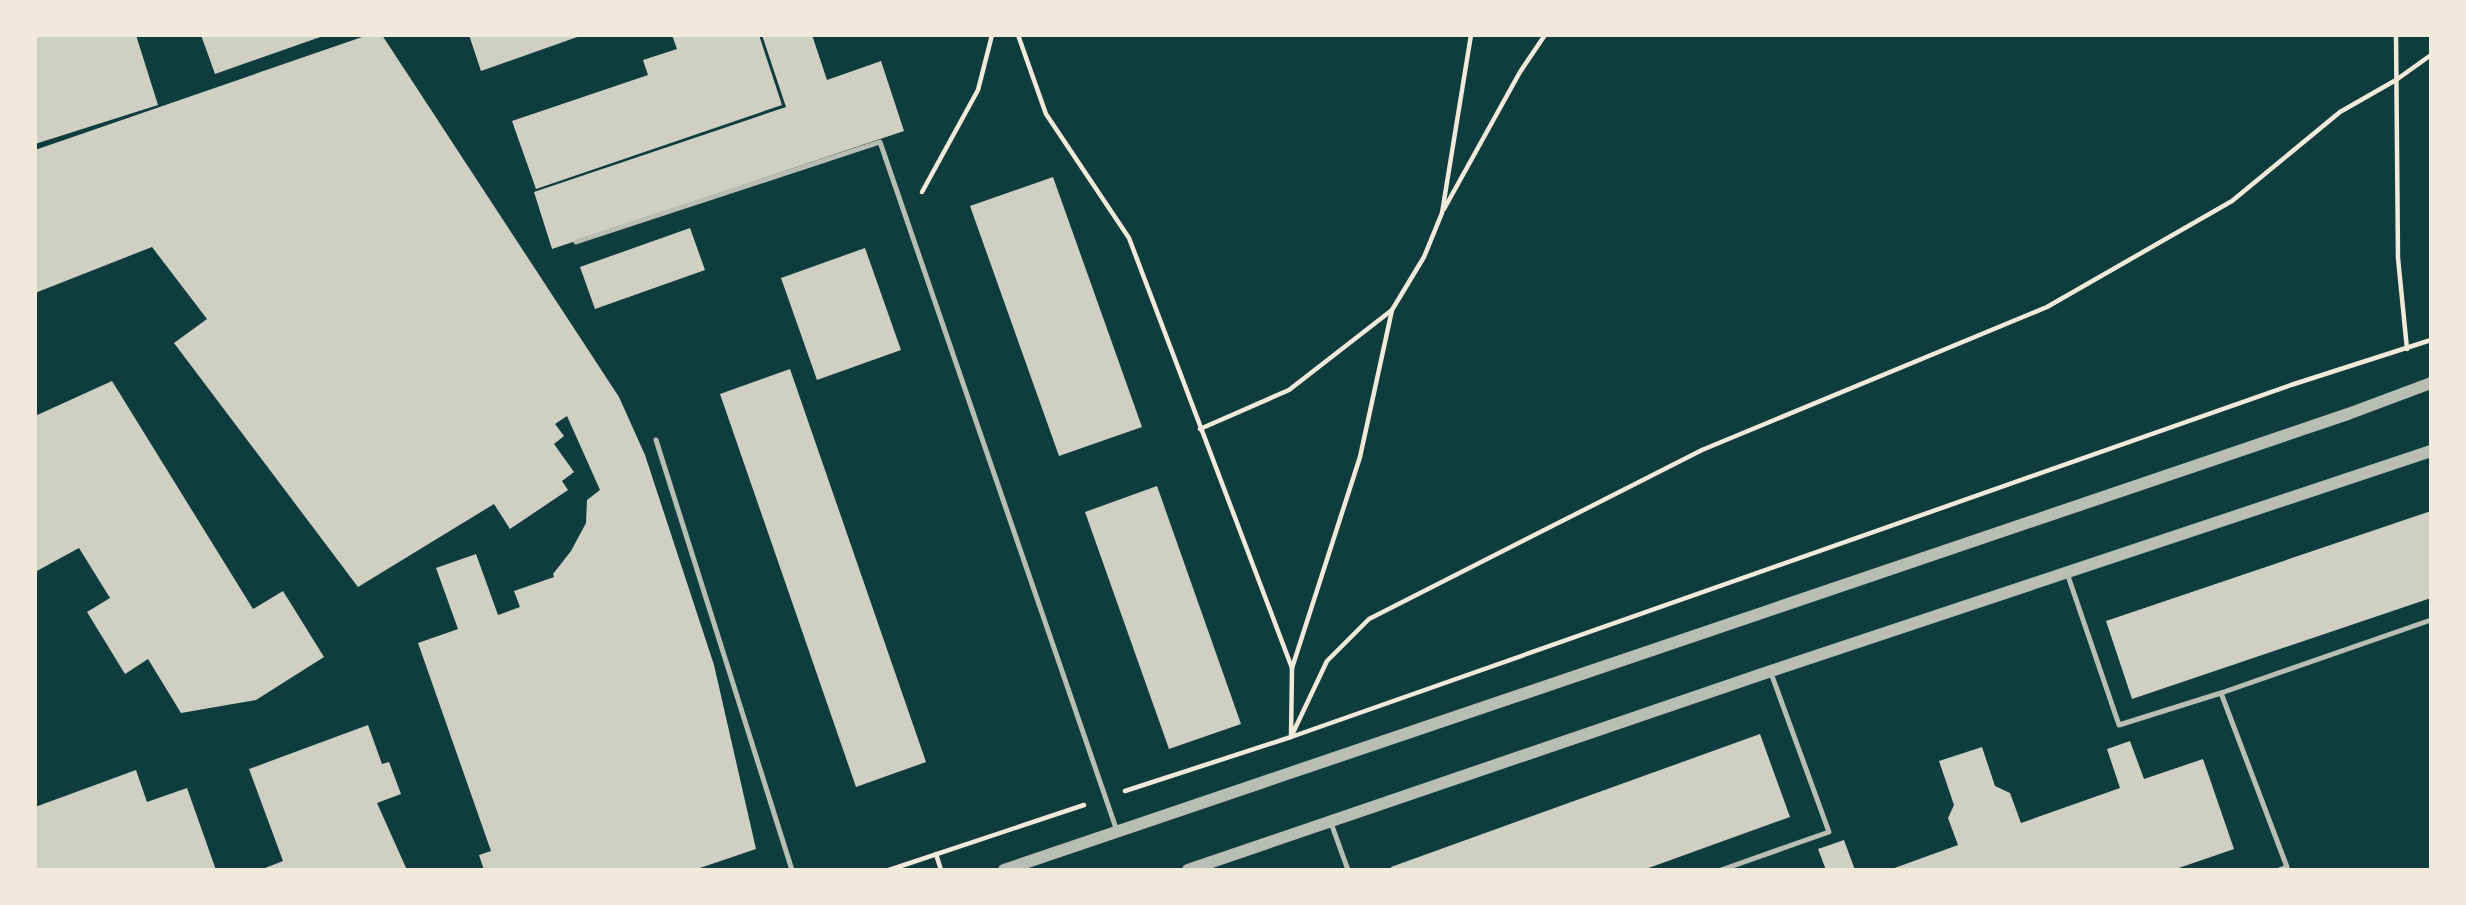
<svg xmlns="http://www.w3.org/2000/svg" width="2466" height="905" viewBox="0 0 2466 905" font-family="Rubik,sans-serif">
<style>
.building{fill:#cfcfc3}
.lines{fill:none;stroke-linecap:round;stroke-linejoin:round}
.path{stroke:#f1e9da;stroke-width:4.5}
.service{stroke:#b8beb3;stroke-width:5}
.tertiary{stroke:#b8beb3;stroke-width:12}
</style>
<rect width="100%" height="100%" fill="#0f3d3e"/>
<!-- building -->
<g class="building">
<polygon points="35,35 136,35 158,105 35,144"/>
<polygon points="201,35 326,35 215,74"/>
<polygon points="368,35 382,35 619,397 645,455 714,665 756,849 694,870 484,870 479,855 491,851 418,643 458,629 436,568 476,554 498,615 520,607 514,591 554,577 553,574 571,551 586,523 587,500 600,490 567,416 555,424 564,436 554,444 574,472 562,481 568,490 510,529 494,504 358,587 174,343 207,319 152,247 35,293 35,150"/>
<polygon points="469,35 583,35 481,71"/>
<polygon points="672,35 759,35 782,105 536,189 512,121 648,75 643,60 677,49"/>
<polygon points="762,35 812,35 827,80 881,61 904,131 552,249 534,192 786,107"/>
<polygon points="1053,177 1142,427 1059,456 970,206"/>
<polygon points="690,228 705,270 595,309 580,267"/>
<polygon points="865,248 901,350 817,380 781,278"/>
<polygon points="790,369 926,762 856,787 720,394"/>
<polygon points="112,381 253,609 283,591 324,657 256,700 181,713 148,659 125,674 87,612 110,598 79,548 35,572 35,416"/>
<polygon points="1157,486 1241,724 1169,749 1085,512"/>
<polygon points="2431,511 2431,598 2132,699 2106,621"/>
<polygon points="368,725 382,764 389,762 401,794 377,803 407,870 260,870 283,861 249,769"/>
<polygon points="1760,734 1790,817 1643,870 1392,870 1391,867"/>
<polygon points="2130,741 2144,779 2203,759 2234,849 2173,870 1889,870 1958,845 1948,818 1954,805 1939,761 1982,747 1995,786 2010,793 2021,823 2120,788 2107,749"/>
<polygon points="136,770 147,802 187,788 216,870 35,870 35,807"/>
<polygon points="1844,840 1855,870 1826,870 1818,849"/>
</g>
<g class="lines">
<!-- path -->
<g class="path">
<polyline points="1018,35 1046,114 1129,238 1292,668"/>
<polyline points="2396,35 2398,258 2407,349"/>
<polyline points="922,192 978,90 992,35"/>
<polyline points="1444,209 1520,72 1545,35"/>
<polyline points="1392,310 1360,457 1292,668 1291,737 1327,661 1369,619 1702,450 2047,307 2232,201 2340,112 2396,80 2431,55"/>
<polyline points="1200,429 1289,390 1392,310 1424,257 1442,213 1471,35"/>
<polyline points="1125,791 1291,737 2291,385 2431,340"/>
<polyline points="936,854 941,870"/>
<polyline points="889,870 1084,805"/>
</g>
<!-- service -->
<g class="service">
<polyline points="576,242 880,142 1117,831"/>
<polyline points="656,440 792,870"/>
<polyline points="2067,573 2119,725 2221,693 2287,867 2279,870"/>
<polyline points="2221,693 2431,620"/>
<polyline points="1331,823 1348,870"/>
<polyline points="1721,870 1829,832 1771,673"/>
</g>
<!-- tertiary -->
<g class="tertiary">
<polyline points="1004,870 2348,414 2431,383"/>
<polyline points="1188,870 1771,671 2431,451"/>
</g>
</g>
<!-- border -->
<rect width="2466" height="905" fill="none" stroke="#f1e9da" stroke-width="74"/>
</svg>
